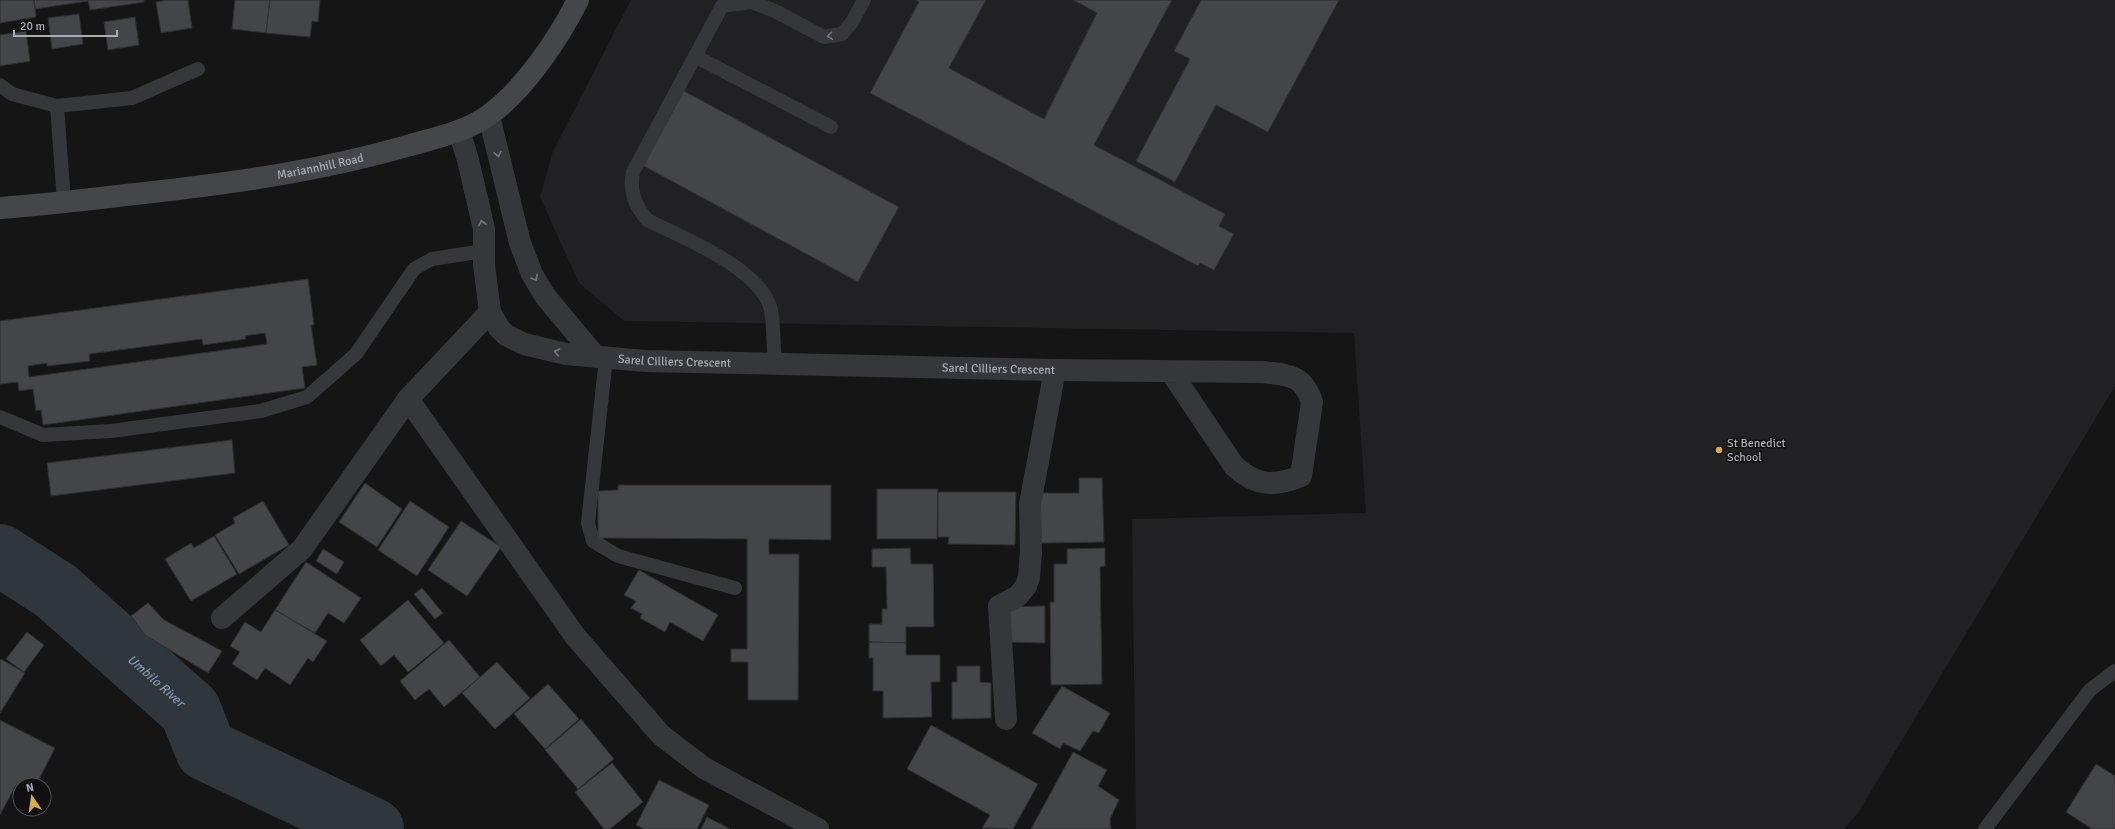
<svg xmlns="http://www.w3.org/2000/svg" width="2115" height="829" viewBox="0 0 2115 829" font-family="Signika,sans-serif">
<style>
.built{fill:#212123}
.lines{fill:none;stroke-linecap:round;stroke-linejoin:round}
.river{stroke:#2f373d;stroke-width:62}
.building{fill:#444549;stroke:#2f2f32;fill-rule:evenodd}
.lane{stroke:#36373b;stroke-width:14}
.street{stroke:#36373b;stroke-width:22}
.secondary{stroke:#44464a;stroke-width:22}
.oneway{stroke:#75777e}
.poi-dot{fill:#dcac47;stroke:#101011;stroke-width:1.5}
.labels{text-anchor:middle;stroke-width:3;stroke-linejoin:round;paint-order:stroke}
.street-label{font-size:12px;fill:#a8acb5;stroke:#101011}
.poi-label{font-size:12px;fill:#a8acb5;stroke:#101011;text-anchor:start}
.water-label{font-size:13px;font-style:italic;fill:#8398ac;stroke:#101011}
</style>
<rect width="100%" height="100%" fill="#151516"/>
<!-- built -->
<polygon class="built" points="631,0 2115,0 2115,386 1858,813 1844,829 1136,829 1132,519 1366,513 1354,333 624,321 579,283 540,197 553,151"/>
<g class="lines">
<!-- river -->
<path class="river" id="s1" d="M0,555L56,591L190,710L206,750L373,829"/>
</g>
<!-- building -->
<g class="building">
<polygon points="0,0 34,0 36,17 0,23"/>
<polygon points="34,0 88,0 88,1 35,9"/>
<polygon points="144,0 144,2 90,10 88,0"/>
<polygon points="168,0 188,0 192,28 161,33 156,2"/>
<polygon points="235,0 270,0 266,33 232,29"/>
<polygon points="270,0 320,0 318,22 312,21 310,37 266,33"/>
<polygon points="916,0 986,0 949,68 1044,119 1097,13 1073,0 1172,0 1094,145 1225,214 1219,226 1234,234 1214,270 1200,263 1198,266 870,93 919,2"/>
<polygon points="1201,0 1339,0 1268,132 1216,105 1175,182 1136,161 1190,59 1174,51"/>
<polygon points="79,14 83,44 52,49 48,18"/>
<polygon points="135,17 139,45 108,50 104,22"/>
<polygon points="26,31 30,61 0,66 0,35"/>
<polygon points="682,90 899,207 858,282 642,165"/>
<path d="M308,279L314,325H311L317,365L302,367L305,388L43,425L41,410L36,411L33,389L19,391L18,382L0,384V321ZM265,333L267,344L29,377L28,366L47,363V366L90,361L89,354L202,339L203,345L246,339L245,336Z"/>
<polygon points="232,440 235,473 51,496 47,463"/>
<polygon points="1079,478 1102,478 1104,542 1041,543 1040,493 1079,493"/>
<polygon points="365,483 402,509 377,547 339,522"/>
<polygon points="618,485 831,485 831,540 769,539 769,554 799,554 798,700 748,700 748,662 731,662 731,649 747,649 747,539 598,538 598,491 618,490"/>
<polygon points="877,489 938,489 937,539 877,539"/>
<polygon points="938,492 1016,492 1015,545 948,544 949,537 938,537"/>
<polygon points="263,501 289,545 239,574 215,535 235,523 233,518"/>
<polygon points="410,501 449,527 417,576 378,550"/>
<polygon points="461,521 501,547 467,596 428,570"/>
<polygon points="214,536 237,574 191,601 165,559 191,543 194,548"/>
<polygon points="910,548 911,564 933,564 934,627 906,627 906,643 869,642 869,624 882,624 882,609 887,609 886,567 872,567 872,549"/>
<polygon points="1105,548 1105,566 1100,567 1102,684 1051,685 1050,602 1054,602 1054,564 1067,564 1067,549"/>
<polygon points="323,549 344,562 337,574 316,561"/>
<polygon points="306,562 361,598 344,623 328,613 315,633 275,610"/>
<polygon points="639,570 718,615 703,641 670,622 665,632 640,618 642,614 631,608 636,601 624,595"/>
<polygon points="422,588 443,613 435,619 414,594"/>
<polygon points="408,600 444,643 408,672 394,655 381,666 360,640"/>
<polygon points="148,603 164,620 222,651 208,673 145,635 131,616"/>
<polygon points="1045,606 1045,643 1008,642 1008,607"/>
<polygon points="275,610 327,641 313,662 308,658 290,685 265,668 257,680 232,664 240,652 230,646 245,622 261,632"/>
<polygon points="27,632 44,645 24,672 6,659"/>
<polygon points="449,640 480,677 444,707 429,689 415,700 400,681"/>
<polygon points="869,642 906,643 906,655 940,655 940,682 931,682 932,717 883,718 883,691 873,691 873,658 869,658"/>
<polygon points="1,659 25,673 0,713 0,661"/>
<polygon points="497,662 530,698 495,729 462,693"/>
<polygon points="957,666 980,666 980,682 991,683 991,718 952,719 952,682 957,682"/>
<polygon points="548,684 579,719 545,749 514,714"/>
<polygon points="1062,686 1110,713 1099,733 1093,731 1080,751 1063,743 1060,749 1032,733"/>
<polygon points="581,719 614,759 578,789 545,750"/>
<polygon points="0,720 55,748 36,785 20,785 20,787 16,785 0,815"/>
<polygon points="931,725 1038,784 1013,829 982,828 990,815 907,769"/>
<polygon points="1073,752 1107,770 1098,786 1119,800 1110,819 1111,829 1031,829"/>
<polygon points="612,763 643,802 610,829 604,829 575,792"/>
<polygon points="2096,764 2115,776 2115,829 2092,829 2066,812"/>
<polygon points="659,780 709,805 697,829 644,829 636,825"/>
<polygon points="707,817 730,829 701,829"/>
</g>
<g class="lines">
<!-- lane -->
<g class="lane">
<polyline points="695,56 831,127"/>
<polyline points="0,85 12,94 57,106 132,98 198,69"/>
<polyline points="57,106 64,202"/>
<polyline points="606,358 588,523 593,541 618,556 735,588"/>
<path d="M775,362C773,345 774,327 771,310C762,269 682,237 647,220C635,205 629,191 633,172L722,6L751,2L773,10L824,37L842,34L852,22L864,0"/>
<polyline points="0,417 43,435 111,431 261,411 307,397 356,354 414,269 432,259 484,251"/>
<polyline points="1985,829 2090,690 2115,671"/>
</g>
<!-- street -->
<g class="street">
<polyline points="489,116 520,243 532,274 545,296 596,357"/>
<path id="s2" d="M459,131L468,160L484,229V265L490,312L499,328L506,335L524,344L566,354L645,361L1055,370L1262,372C1288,375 1303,374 1312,402L1301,476C1274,487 1256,486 1234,466L1171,372"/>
<polyline points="408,399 575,636 661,735 704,768 818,829"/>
<polyline points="222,618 302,549 408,399 490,312"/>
<polyline points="1006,719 999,606 1018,596 1026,586 1029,577 1031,552 1030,504 1055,370"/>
</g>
<!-- secondary -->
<path class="secondary" id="s3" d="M0,208C42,205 84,200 126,195C221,185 316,172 407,146C434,138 466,132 489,115C524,90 559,38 578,0"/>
</g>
<!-- one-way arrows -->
<defs><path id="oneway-chevron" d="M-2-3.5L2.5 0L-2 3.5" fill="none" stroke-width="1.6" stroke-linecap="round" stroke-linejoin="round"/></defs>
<g class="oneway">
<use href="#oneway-chevron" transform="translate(830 36) rotate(173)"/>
<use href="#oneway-chevron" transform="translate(498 154) rotate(77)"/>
<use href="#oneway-chevron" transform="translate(482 223) rotate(-102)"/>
<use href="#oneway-chevron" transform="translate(535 278) rotate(61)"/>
<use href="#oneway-chevron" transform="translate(557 352) rotate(-169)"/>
</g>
<!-- markers -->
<circle class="poi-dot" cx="1719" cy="450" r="4"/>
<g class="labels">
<!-- street labels -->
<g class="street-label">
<text dy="4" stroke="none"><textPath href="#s3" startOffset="323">Mariannhill Road</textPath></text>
<text dy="4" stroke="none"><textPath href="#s2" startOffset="385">Sarel Cilliers Crescent</textPath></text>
<text dy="4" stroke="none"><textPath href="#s2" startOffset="709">Sarel Cilliers Crescent</textPath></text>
</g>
<!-- poi labels -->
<g class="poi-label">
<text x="1727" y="447">St Benedict<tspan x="1727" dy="14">School</tspan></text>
</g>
<!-- water labels -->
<g class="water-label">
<text dy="5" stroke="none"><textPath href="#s1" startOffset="201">Umbilo River</textPath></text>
</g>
</g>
<!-- north arrow -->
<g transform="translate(32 797) rotate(347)"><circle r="19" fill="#101011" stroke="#4d4e53"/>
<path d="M0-3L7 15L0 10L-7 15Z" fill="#dcac47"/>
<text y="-6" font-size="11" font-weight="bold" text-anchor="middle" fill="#a8acb5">N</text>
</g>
<!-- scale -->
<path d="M14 30v6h103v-6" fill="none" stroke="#a8acb5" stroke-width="2"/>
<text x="20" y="30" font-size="12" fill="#a8acb5" stroke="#101011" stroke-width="3" paint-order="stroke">20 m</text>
</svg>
